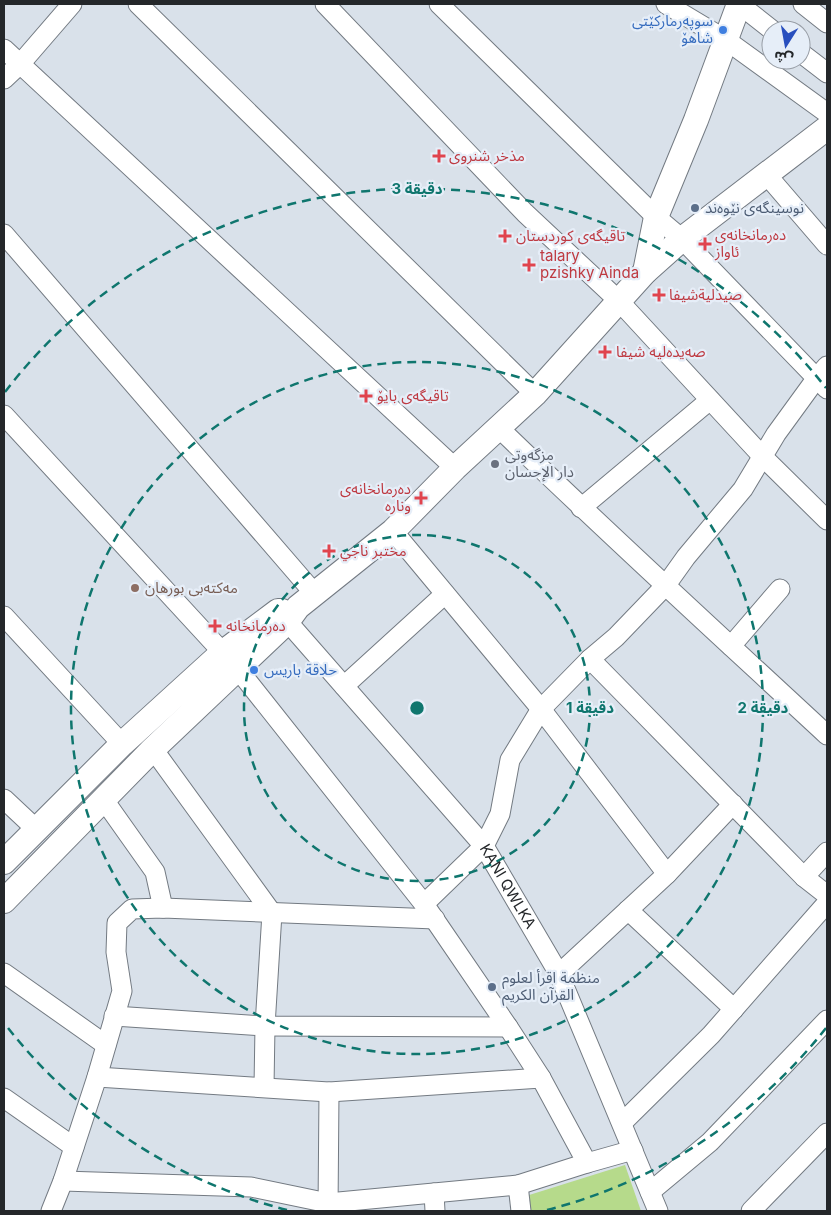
<svg xmlns="http://www.w3.org/2000/svg" width="831" height="1215" viewBox="0 0 831 1215" font-family="Inter,'Noto Sans Arabic',sans-serif">
<style>
.green{fill:#b6da8b}
.lines{fill:none;stroke-linecap:round;stroke-linejoin:round}
.minor-casing{stroke:#737a82;stroke-width:21}
.major-casing{stroke:#737a82;stroke-width:26}
.minor{stroke:#fff;stroke-width:19}
.major{stroke:#fff;stroke-width:24}
.ring{fill:none;stroke:#0f766e;stroke-width:2.5;stroke-dasharray:9 6}
.shop-dot{fill:#3f7fe0;stroke:#e6eef8;stroke-width:2}
.health-dot{fill:#e0444e;stroke:#e6eef8;stroke-width:2}
.service-dot{fill:#5c6f8a;stroke:#e6eef8;stroke-width:2}
.worship-dot{fill:#6b7280;stroke:#e6eef8;stroke-width:2}
.education-dot{fill:#8d6e63;stroke:#e6eef8;stroke-width:2}
.labels{text-anchor:middle;stroke-width:4.5;stroke-linejoin:round;paint-order:stroke}
.shop-label{font-size:15px;fill:#366cbe;stroke:#e6eef8;text-anchor:end}
.health-label{font-size:15px;fill:#be3a42;stroke:#e6eef8;text-anchor:start}
.service-label{font-size:15px;fill:#4e5e75;stroke:#e6eef8;text-anchor:start}
.worship-label{font-size:15px;fill:#5b616d;stroke:#e6eef8;text-anchor:start}
.education-label{font-size:15px;fill:#785e54;stroke:#e6eef8;text-anchor:start}
.street-label{font-size:15px;fill:#24272a;stroke:#e6eef8}
.centre{fill:#0f766e;stroke:#e6eef8;stroke-width:2.5}
.ring-label{font-size:15px;text-anchor:middle;font-weight:bold;fill:#0f766e;stroke:#e6eef8;stroke-width:4.5;stroke-linejoin:round;paint-order:stroke}
</style>
<rect width="100%" height="100%" fill="#d9e1ea"/>
<!-- green -->
<polygon class="green" points="625,1165 641,1211 528,1211 526,1196"/>
<g class="lines">
<defs>
<g id="minor">
<polyline points="138,4 535,394"/>
<polyline points="325,4 525,213 618,300 763,457 827,520"/>
<polyline points="439,4 656,217 682,239 827,389"/>
<polyline points="666,4 726,40 827,113"/>
<polyline points="739,4 772,30"/>
<polyline points="803,4 827,23"/>
<polyline points="4,49 455,468"/>
<polyline points="801,53 827,73"/>
<polyline points="4,79 21,63 72,4"/>
<polyline points="766,174 827,245"/>
<polyline points="4,234 314,593"/>
<polyline points="4,415 237,668 424,904 508,1027 541,1078 587,1163"/>
<path d="M498,427C606,532 717,633 827,735"/>
<polyline points="581,508 710,400"/>
<polyline points="393,531 541,709 667,874"/>
<path id="s1" d="M279,612L484,846L559,974L658,1211"/>
<polyline points="4,616 122,744"/>
<polyline points="731,646 780,589"/>
<polyline points="590,659 804,877 827,895"/>
<polyline points="344,686 445,594"/>
<polyline points="153,749 272,913 265,1026 264,1087"/>
<polyline points="4,799 36,829"/>
<polyline points="104,800 155,872 163,908"/>
<polyline points="804,877 827,852"/>
<polyline points="424,904 484,846 500,814 510,760 541,709 590,659 616,637 666,585 686,557 743,489 776,434 816,379 827,366"/>
<polyline points="628,910 734,1009"/>
<polyline points="4,973 106,1045"/>
<polyline points="559,974 667,874 733,804"/>
<polyline points="114,1016 265,1026 508,1027"/>
<polyline points="97,1077 329,1092 541,1078"/>
<polyline points="4,1098 74,1147"/>
<polyline points="622,1123 711,1035 827,903"/>
<polyline points="63,1181 251,1187 328,1203 518,1185 587,1163 633,1150"/>
<polyline points="518,1185 521,1211"/>
<polyline points="650,1192 710,1142 827,1020"/>
<polyline points="434,1193 435,1211"/>
<polyline points="51,1211 63,1181 97,1077 122,991 116,952 117,923 132,909 163,908 435,919"/>
<polyline points="328,1211 329,1092"/>
<polyline points="751,1211 827,1133"/>
</g>
<g id="major">
<polyline points="645,272 656,217 696,120 739,4"/>
<polyline points="4,862 122,744 222,653 278,611 282,611"/>
<polyline points="4,901 153,749 287,622 298,607 393,531 455,468 535,394 645,272 682,239 827,128"/>
</g>
</defs>
<!-- minor casing -->
<use href="#minor" class="minor-casing"/>
<!-- major casing -->
<use href="#major" class="major-casing"/>
<!-- minor -->
<use href="#minor" class="minor"/>
<!-- major -->
<use href="#major" class="major"/>
</g>
<!-- distance rings -->
<g class="ring">
<circle cx="417" cy="708" r="173"/>
<circle cx="417" cy="708" r="346"/>
<path d="M826 1028A519 519 0 0 1 547 1210M287 1210A519 519 0 0 1 5 1024M5 392A519 519 0 0 1 826 388"/>
</g>
<!-- markers -->
<g class="shop-dot">
<circle cx="723" cy="30" r="5"/>
<circle cx="254" cy="670" r="5"/>
</g>
<g class="health-dot">
<path d="M436.5 148.5h5v5h5v5h-5v5h-5v-5h-5v-5h5z"/>
<path d="M502.5 228.5h5v5h5v5h-5v5h-5v-5h-5v-5h5z"/>
<path d="M702.5 236.5h5v5h5v5h-5v5h-5v-5h-5v-5h5z"/>
<path d="M526.5 257.5h5v5h5v5h-5v5h-5v-5h-5v-5h5z"/>
<path d="M656.5 287.5h5v5h5v5h-5v5h-5v-5h-5v-5h5z"/>
<path d="M602.5 344.5h5v5h5v5h-5v5h-5v-5h-5v-5h5z"/>
<path d="M363.5 388.5h5v5h5v5h-5v5h-5v-5h-5v-5h5z"/>
<path d="M418.5 490.5h5v5h5v5h-5v5h-5v-5h-5v-5h5z"/>
<path d="M326.5 543.5h5v5h5v5h-5v5h-5v-5h-5v-5h5z"/>
<path d="M212.5 618.5h5v5h5v5h-5v5h-5v-5h-5v-5h5z"/>
</g>
<g class="service-dot">
<circle cx="695" cy="208" r="5"/>
<circle cx="492" cy="987" r="5"/>
</g>
<circle class="worship-dot" cx="495" cy="464" r="5"/>
<circle class="education-dot" cx="135" cy="588" r="5"/>
<g class="labels">
<!-- shop labels -->
<g class="shop-label">
<text x="713" y="26">سوپەرمارکێتی<tspan x="713" dy="17">شاهۆ</tspan></text>
<text x="264" y="675" text-anchor="start">حلاقة باریس</text>
</g>
<!-- health labels -->
<g class="health-label">
<text x="449" y="161">مذخر شنروی</text>
<text x="715" y="240">دەرمانخانەی<tspan x="715" dy="17">ئاواز</tspan></text>
<text x="516" y="241">تاقیگەی کوردستان</text>
<text x="540" y="261">talary<tspan x="540" dy="17">pzishky Ainda</tspan></text>
<text x="669" y="300">صیدلیةشیفا</text>
<text x="616" y="357">صەیدەلیە شیفا</text>
<text x="377" y="401">تاقیگەی بایۆ</text>
<text x="411" y="494" text-anchor="end">دەرمانخانەی<tspan x="411" dy="17">ونارە</tspan></text>
<text x="340" y="556">مختبر ناجي</text>
<text x="226" y="631">دەرمانخانە</text>
</g>
<!-- service labels -->
<g class="service-label">
<text x="705" y="213">نوسینگەی نێوەند</text>
<text x="502" y="983">منظمة اقرأ لعلوم<tspan x="502" dy="17">القرآن الكريم</tspan></text>
</g>
<!-- worship labels -->
<g class="worship-label">
<text x="505" y="460">مزگەوتی<tspan x="505" dy="17">دار الإحسان</tspan></text>
</g>
<!-- education labels -->
<g class="education-label">
<text x="145" y="593">مەکتەبی بورهان</text>
</g>
<!-- street labels -->
<g class="street-label">
<text dy="5" stroke="none"><textPath href="#s1" startOffset="358">KANI QWLKA</textPath></text>
</g>
</g>
<circle cx="417" cy="708" r="8" class="centre"/>
<g class="ring-label">
<text x="417" y="194">3 دقيقة</text>
<text x="590" y="713">1 دقيقة</text>
<text x="763" y="713">2 دقيقة</text>
</g>
<!-- border -->
<rect width="831" height="1215" fill="none" stroke="#24272a" stroke-width="10"/>
<!-- north arrow -->
<g transform="translate(786 45) rotate(191)"><circle r="24" fill="#e6eef8" stroke="#989ea6"/>
<path d="M0-4L9 19L0 12L-9 19Z" fill="#284fbe"/>
<text y="-8" font-size="14" font-weight="bold" text-anchor="middle" fill="#24272a">ش</text>
</g>
</svg>
